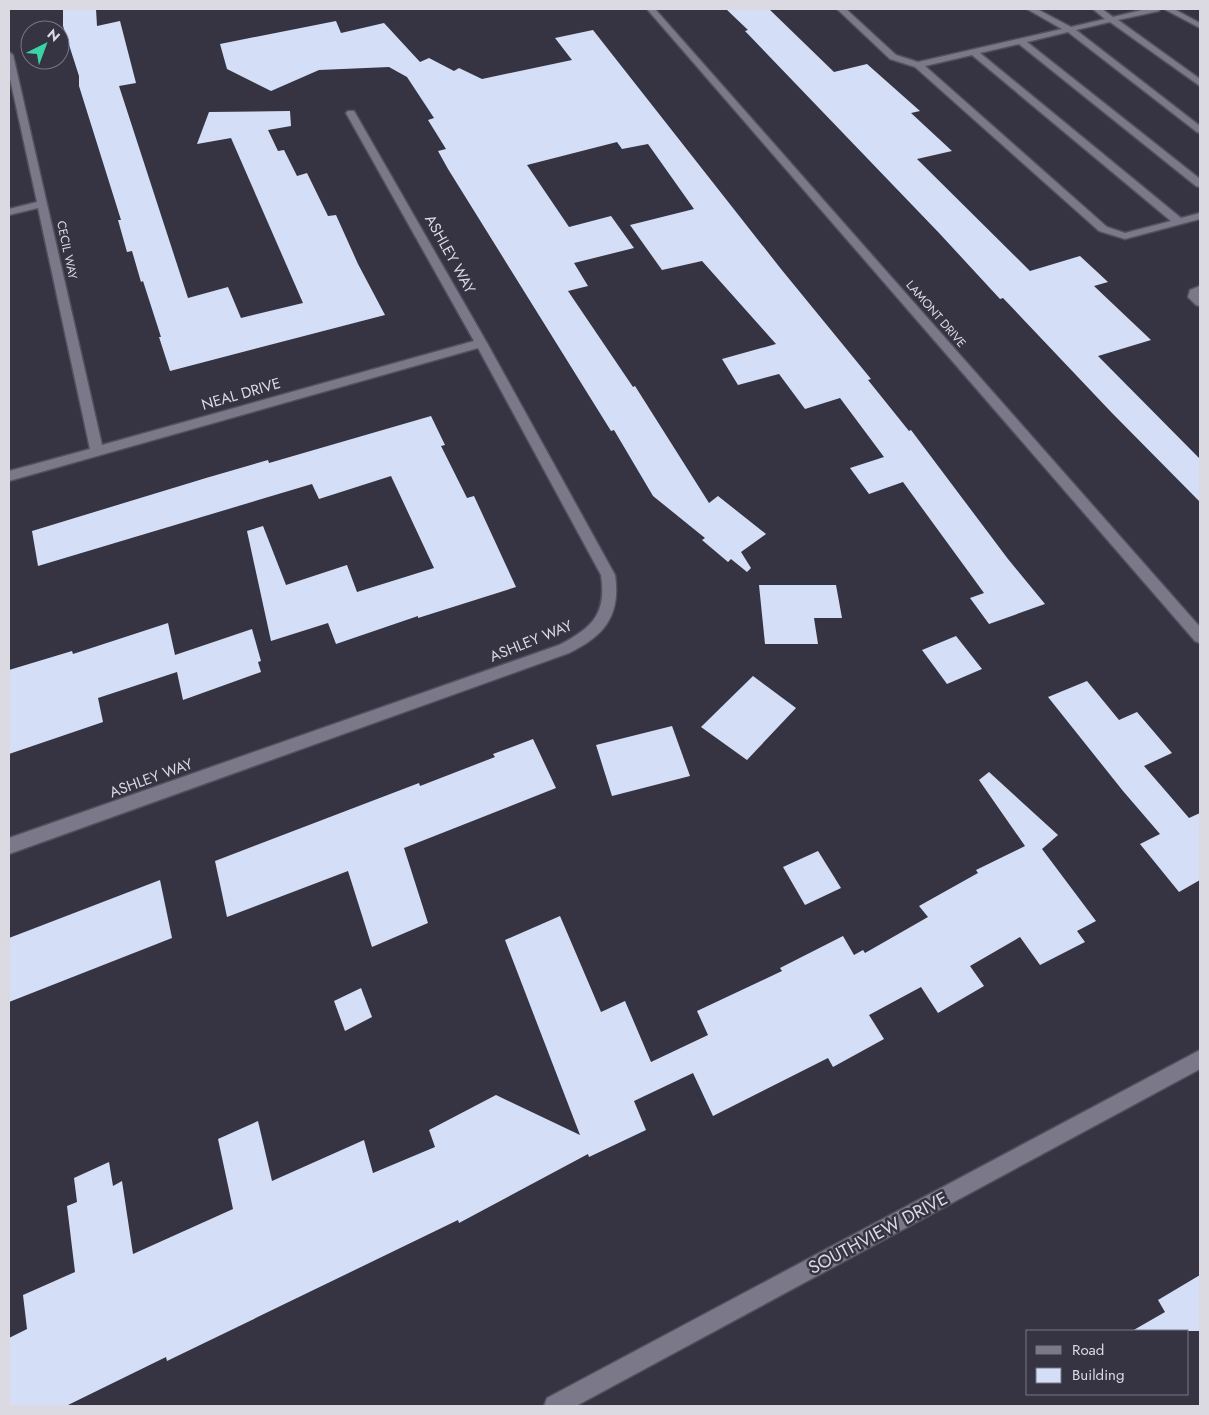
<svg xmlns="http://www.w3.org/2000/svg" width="1209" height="1415" viewBox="0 0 1209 1415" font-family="Jost,sans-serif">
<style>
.building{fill:#d4dff7}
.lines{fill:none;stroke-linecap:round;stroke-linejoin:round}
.lane-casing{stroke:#52505c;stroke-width:3}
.street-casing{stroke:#52505c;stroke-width:3}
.secondary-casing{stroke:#52505c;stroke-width:3}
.lane{fill:#7b7989;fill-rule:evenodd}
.street{fill:#7b7989;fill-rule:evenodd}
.secondary{fill:#7b7989;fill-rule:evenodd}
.labels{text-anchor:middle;stroke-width:5;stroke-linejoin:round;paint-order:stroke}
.far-street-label{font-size:12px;fill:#dbdae3;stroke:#363442}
.street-label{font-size:15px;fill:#dbdae3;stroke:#363442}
.near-street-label{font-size:18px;fill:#dbdae3;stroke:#363442}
</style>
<rect width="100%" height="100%" fill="#363442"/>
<!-- building -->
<g class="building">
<polygon points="63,9 96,9 97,26 120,21 136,83 119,86 188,298 228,287 241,318 303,303 231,138 197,144 209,112 290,111 291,126 268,130 278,151 284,150 297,176 307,173 328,216 336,215 358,264 385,315 170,371 159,337 161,337 143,281 141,282 132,251 127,252 118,220 121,220 79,86 79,76 63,26"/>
<polygon points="726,9 769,9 834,72 867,64 920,111 911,113 952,151 917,159 1030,271 1080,256 1108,282 1094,286 1151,340 1098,356 1200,459 1200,502 1112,413 1003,298 1000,299 940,234 745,31 748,30"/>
<polygon points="336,21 341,33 384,23 420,62 429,58 454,71 459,68 482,79 572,60 555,38 593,30 781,269 871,379 868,380 909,431 911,430 1008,559 1045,604 989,624 970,598 984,593 903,482 869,494 850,468 884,457 840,398 805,409 779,374 738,385 722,359 776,344 702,261 662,270 630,225 694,209 648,144 622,149 617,142 527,165 569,227 611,216 634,248 574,263 588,286 568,291 633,387 635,386 709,503 718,496 766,534 741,552 751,568 747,572 731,559 728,562 702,540 705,538 653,496 614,430 611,431 448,169 438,151 446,149 428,120 434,118 407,77 389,67 319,70 271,91 227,69 220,44"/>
<polygon points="431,416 445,445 441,446 467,498 474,496 516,587 418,618 418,616 336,644 328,623 271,641 247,531 263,526 286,585 347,565 357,592 434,568 391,476 319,499 312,484 38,566 32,531 206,478 268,460 269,463"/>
<polygon points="759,585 836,585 842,618 814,618 818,644 765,644"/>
<polygon points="168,623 175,655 252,629 261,661 258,662 261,672 183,700 177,672 98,698 103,722 9,754 9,670 72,651 73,654"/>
<polygon points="956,636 982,669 947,684 922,650"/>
<polygon points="753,676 796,708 747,760 701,727"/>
<polygon points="1087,681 1119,720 1137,712 1172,753 1144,766 1189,818 1200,813 1200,880 1179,892 1140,844 1160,834 1123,791 1048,697"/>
<polygon points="672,726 690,776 612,796 596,745"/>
<polygon points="533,739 556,788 404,848 428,923 372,947 348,871 227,917 215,861 419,783 420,786 495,757 493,754"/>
<polygon points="989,772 1058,835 1042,849 1096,921 1077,931 1085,942 1040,965 1020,937 970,966 984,986 938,1013 921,987 869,1015 884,1039 833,1067 828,1058 713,1116 693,1073 634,1101 646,1130 589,1157 588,1154 459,1223 458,1220 167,1361 166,1357 66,1406 9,1406 9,1338 27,1329 23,1295 75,1272 67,1206 77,1202 74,1178 109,1162 113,1186 122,1181 133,1254 233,1209 218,1139 258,1121 272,1181 364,1140 373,1173 435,1147 429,1130 496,1095 580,1135 505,940 560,916 601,1012 625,1001 651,1062 708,1035 697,1011 782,971 780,968 843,936 854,955 863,950 865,953 928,917 919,906 978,873 976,870 1025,846 979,780"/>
<polygon points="818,851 841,888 805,905 783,867"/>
<polygon points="160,880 172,938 9,1002 9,938"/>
<polygon points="361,988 372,1017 345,1031 334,1001"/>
<polygon points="1200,1275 1200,1331 1132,1331 1165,1312 1158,1300"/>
</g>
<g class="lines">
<defs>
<g id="lane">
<path d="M837,9H846L896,55L918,62L1062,29L1027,9H1037L1071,27L1105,19L1093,9H1102L1113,17L1146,9H1160L1159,11L1118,20L1200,79V86L1110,22L1076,30L1200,126V133L1197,132L1068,32L1027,42L1200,179V187L1196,186L1019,44L980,53L1181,218L1200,213V219L1125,239L1099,231L915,67L890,59ZM972,55L1171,221L1125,233L1107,227L925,66Z"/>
<polygon points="1200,286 1200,306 1196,305 1188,297 1190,290"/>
</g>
<g id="street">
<polygon points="647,9 655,9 1200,627 1200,643 1195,641"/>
<path d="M9,52L13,55L102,445L474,341L346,113L348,111H354L487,343L615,575C621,616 604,636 569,653L9,854V838L559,645C592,628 607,614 601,575L478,348L9,481V471L90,449L38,208L9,215V209L37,202L9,74Z"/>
<polygon points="1200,1050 1200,1069 576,1406 544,1406 547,1398"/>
</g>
<polygon id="secondary" points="1164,9 1174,9 1200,23 1200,28"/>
</defs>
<!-- lane casing -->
<use href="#lane" class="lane-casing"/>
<!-- street casing -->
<use href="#street" class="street-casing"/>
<!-- secondary casing -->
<use href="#secondary" class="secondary-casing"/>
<!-- lane -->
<use href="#lane" class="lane"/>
<!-- street -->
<use href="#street" class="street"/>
<!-- secondary -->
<use href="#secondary" class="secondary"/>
</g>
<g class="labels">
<!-- far-street labels -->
<g class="far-street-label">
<text transform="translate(67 250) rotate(78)" y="4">CECIL WAY</text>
<text transform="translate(936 314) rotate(49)" y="4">LAMONT DRIVE</text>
</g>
<!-- street labels -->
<g class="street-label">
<text transform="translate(450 254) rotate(61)" y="5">ASHLEY WAY</text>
<text transform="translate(241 394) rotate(-16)" y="5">NEAL DRIVE</text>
<text transform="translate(531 641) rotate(-22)" y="5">ASHLEY WAY</text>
<text transform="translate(151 778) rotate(-20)" y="5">ASHLEY WAY</text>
</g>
<!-- near-street labels -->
<g class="near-street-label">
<text transform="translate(878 1233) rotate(-28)" y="6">SOUTHVIEW DRIVE</text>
</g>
</g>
<!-- border -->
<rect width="1209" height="1415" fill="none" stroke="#dbdae3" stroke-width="20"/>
<!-- legend -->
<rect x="1026" y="1330" width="162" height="65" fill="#363442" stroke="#787682"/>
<rect x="1036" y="1346" width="25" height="8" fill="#7b7989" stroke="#787682"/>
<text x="1072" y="1355" font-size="15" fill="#dbdae3">Road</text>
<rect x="1036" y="1368" width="25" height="15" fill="#d4dff7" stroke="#787682"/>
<text x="1072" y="1380" font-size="15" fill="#dbdae3">Building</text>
<!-- north arrow -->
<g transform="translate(45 45) rotate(42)"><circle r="24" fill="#363442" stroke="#787682"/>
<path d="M0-4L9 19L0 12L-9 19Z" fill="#3ad4a5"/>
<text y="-8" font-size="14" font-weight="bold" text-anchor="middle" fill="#dbdae3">N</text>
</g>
</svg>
